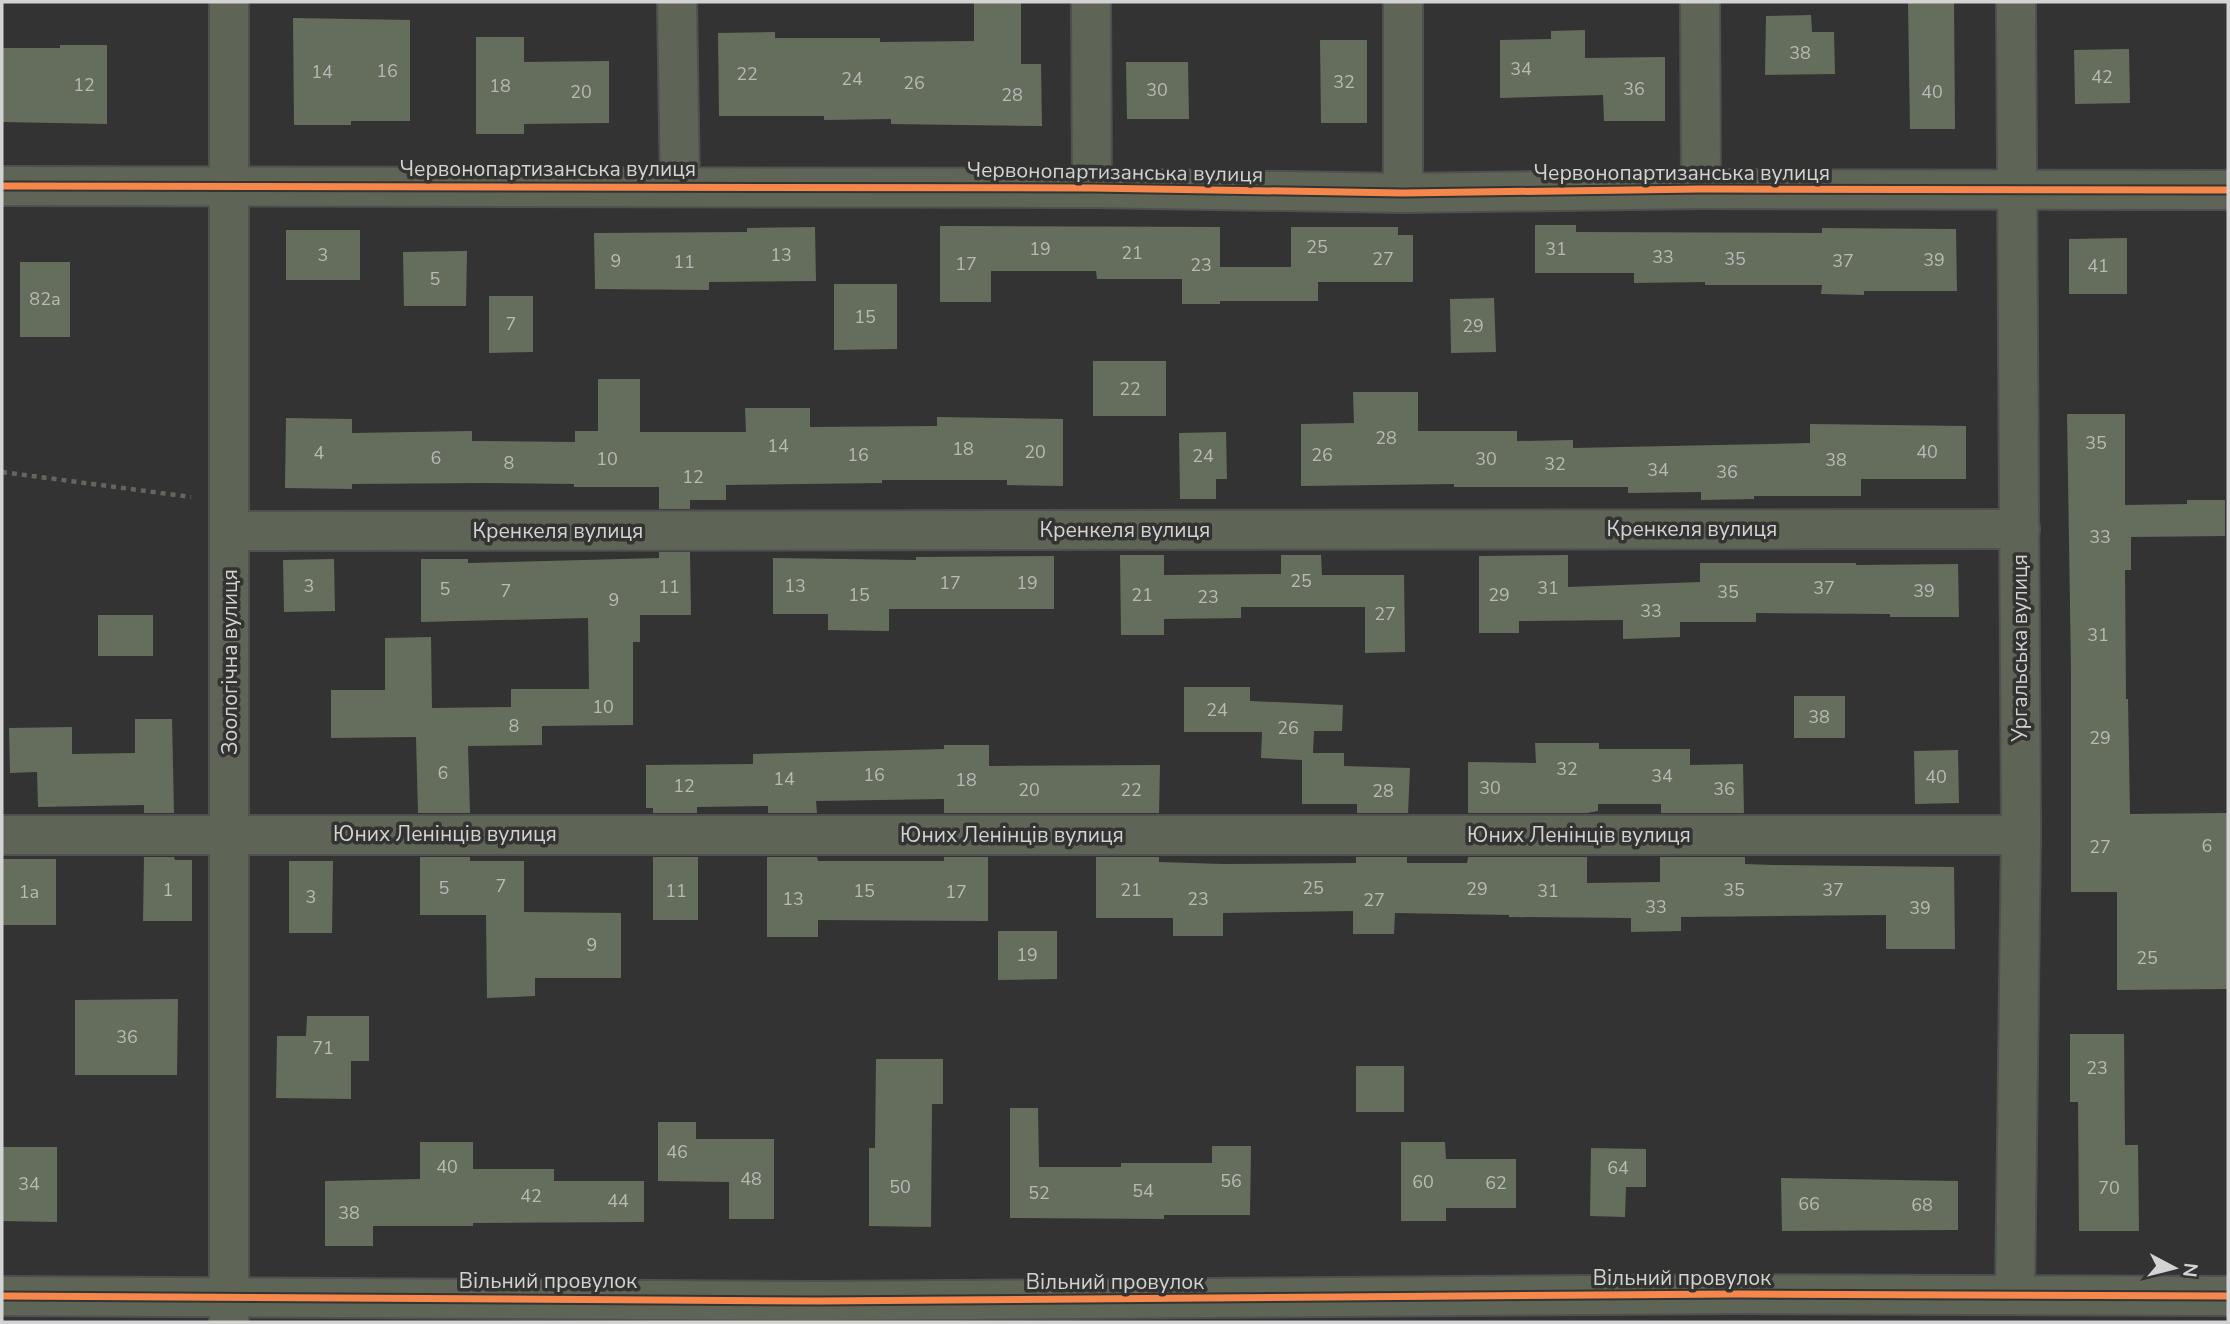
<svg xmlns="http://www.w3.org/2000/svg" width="2230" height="1324" viewBox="0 0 2230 1324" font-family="'Nunito Sans',sans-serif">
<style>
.building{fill:#656e5d}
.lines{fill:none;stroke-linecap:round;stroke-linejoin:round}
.minor-casing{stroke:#505050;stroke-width:42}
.path{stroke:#62675d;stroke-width:4.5;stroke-dasharray:5 5;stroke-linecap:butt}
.minor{stroke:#5e6557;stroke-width:38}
.cycleway-casing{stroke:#333432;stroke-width:11}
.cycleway{stroke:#f5874c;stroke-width:7}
.labels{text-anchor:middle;stroke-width:7;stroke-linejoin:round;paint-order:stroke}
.number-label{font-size:18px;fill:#b7bab5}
.street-label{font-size:21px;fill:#d2d3d2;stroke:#333432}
</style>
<rect width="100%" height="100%" fill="#333"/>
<!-- building -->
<g class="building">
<polygon points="974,2 1021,2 1021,64 1041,64 1042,126 891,124 891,119 824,120 824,116 719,116 718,33 775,32 775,38 880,38 880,42 974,41"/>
<polygon points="1908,2 1954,2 1955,129 1910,129"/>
<polygon points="1811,15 1812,32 1834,32 1835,74 1765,75 1766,16"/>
<polygon points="293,18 410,20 410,121 351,121 351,125 294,125"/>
<polygon points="1585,30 1585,58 1665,57 1665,121 1604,121 1603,95 1500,98 1500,40 1551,39 1551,31"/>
<polygon points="476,37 524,37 524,62 609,61 609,123 524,124 524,134 476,134"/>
<polygon points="1320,40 1367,40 1367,123 1321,123"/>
<polygon points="60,45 107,45 107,124 2,122 2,48 60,48"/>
<polygon points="2129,49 2130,103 2075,104 2074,50"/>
<polygon points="1126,62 1188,62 1189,119 1127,119"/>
<polygon points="1535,225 1576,225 1576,232 1822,233 1822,228 1956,229 1957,291 1864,291 1864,295 1821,294 1822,285 1705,285 1705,282 1634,283 1634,273 1535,273"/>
<polygon points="940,226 1220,227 1220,267 1291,267 1291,227 1398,227 1398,235 1413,235 1413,282 1318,282 1318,301 1220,301 1220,304 1182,304 1182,279 1097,279 1096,271 991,271 991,302 940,302"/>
<polygon points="815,227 816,281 709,282 709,290 595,289 594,233 747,232 747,228"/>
<rect x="286" y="230" width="74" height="50"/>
<polygon points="2127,238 2127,294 2069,294 2069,239"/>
<polygon points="467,251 466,306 404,306 403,252"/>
<rect x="20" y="262" width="50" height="75"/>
<polygon points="834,284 897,284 897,349 834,350"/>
<polygon points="489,296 533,296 533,352 489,353"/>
<polygon points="1494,298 1496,352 1451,353 1450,299"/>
<rect x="1093" y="361" width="73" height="55"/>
<polygon points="598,379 640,379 640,432 746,432 745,408 810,408 810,427 937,426 937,417 1063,419 1063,486 1007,485 1007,480 882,480 882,483 726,485 726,500 690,500 690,509 659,509 659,487 574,487 574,484 485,483 352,484 352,489 285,488 286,418 352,419 352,433 472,431 472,441 575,442 575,431 598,431"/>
<polygon points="1353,392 1418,392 1418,431 1517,431 1517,441 1573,440 1573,448 1810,443 1810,424 1966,426 1966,479 1861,479 1861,496 1754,496 1754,499 1701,500 1701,492 1628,493 1628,487 1454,487 1454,484 1301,486 1301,424 1354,423"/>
<polygon points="2067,414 2125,414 2125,505 2187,504 2187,500 2225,500 2225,536 2131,537 2131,570 2125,570 2126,699 2128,699 2130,814 2228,813 2228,989 2117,990 2117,892 2071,892 2071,670"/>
<polygon points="1226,432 1227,479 1216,479 1216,499 1180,499 1179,433"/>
<polygon points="659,552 690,552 691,615 640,615 640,642 633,642 633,725 542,726 542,745 468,746 470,813 418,813 416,737 331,738 331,690 385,690 385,638 431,637 432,708 511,707 511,689 589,689 588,618 421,622 421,559 468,559 468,563 659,558"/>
<polygon points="1120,555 1164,555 1164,575 1281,574 1281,555 1321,555 1322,575 1404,575 1405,652 1365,653 1365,607 1241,607 1241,618 1164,619 1164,635 1121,635"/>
<polygon points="1568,555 1568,587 1700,582 1700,563 1856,563 1856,565 1958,564 1959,617 1890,617 1890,614 1756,613 1756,622 1680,622 1680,637 1623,639 1623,620 1519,621 1519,633 1479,633 1479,556"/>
<polygon points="1054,556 1054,609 889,609 889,631 828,630 828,614 773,614 773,558 916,560 916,557"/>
<polygon points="334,559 335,611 284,612 283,560"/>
<rect x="98" y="615" width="55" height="41"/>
<polygon points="1184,687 1250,687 1250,701 1343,705 1342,731 1314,731 1313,753 1344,753 1344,766 1410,768 1408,813 1357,813 1357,804 1302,804 1302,760 1261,758 1262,732 1184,732"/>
<rect x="1794" y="696" width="51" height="42"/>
<polygon points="135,719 172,719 174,813 144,813 144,805 38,807 37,772 10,773 9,728 72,727 72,754 135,753"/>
<polygon points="1535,743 1599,743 1599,749 1690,749 1690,765 1743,764 1744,813 1661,813 1661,804 1598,804 1598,811 1587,813 1468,813 1468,762 1536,763"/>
<polygon points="944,745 989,745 989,766 1160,765 1159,813 944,813 944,799 816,801 817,813 768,813 768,806 697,807 697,813 653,813 653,808 646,808 646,765 753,764 753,754 944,749"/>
<polygon points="1958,750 1959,803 1915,804 1914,751"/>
<polygon points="144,857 174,857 175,860 192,860 192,921 143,921"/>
<polygon points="420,857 470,857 470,861 524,861 524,912 621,913 621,978 535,978 535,996 487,998 486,915 420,915"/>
<rect x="653" y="857" width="45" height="63"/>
<polygon points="767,857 817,857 818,861 944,861 944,857 988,857 988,921 818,920 818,937 767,937"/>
<polygon points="1096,857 1159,857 1159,862 1223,864 1356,863 1356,857 1407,857 1407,863 1467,863 1468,857 1587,857 1587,883 1660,882 1660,857 1745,857 1745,864 1773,865 1954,867 1955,949 1886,949 1886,915 1681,917 1681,931 1631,932 1631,918 1509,917 1509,915 1395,913 1394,934 1353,934 1353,911 1223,913 1223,936 1173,936 1173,918 1096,918"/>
<rect x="2" y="859" width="54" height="66"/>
<polygon points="289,861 333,861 332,933 289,933"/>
<polygon points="998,931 1057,931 1057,979 998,980"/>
<polygon points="178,999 177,1075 75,1075 75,1000"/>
<polygon points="307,1016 369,1016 369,1061 351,1061 351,1099 276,1098 277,1036 306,1036"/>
<polygon points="2070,1034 2124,1034 2125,1145 2138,1145 2139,1231 2079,1231 2078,1102 2070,1102"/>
<polygon points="876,1059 943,1059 943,1104 932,1104 931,1227 869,1226 869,1148 875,1148"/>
<rect x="1356" y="1066" width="48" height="46"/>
<polygon points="1010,1108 1038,1108 1039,1167 1121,1167 1121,1163 1212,1163 1212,1146 1251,1146 1250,1215 1164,1215 1164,1219 1010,1218"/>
<polygon points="658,1122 696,1122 696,1139 774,1139 774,1219 729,1219 729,1182 658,1181"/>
<polygon points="420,1142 473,1142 473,1169 554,1169 554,1181 644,1181 644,1222 473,1223 473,1226 373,1226 373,1246 325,1246 325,1181 420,1179"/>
<polygon points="1401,1142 1445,1142 1446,1159 1516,1159 1516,1208 1446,1208 1446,1221 1401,1221"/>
<polygon points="2,1147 57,1147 57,1222 2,1221"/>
<polygon points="1591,1148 1646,1149 1646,1187 1626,1187 1625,1217 1590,1216"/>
<polygon points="1781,1178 1958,1181 1958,1230 1782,1231"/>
</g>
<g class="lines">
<defs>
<g id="minor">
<polyline points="229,2 229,1320"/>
<polyline points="677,2 680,187"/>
<polyline points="1091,2 1092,188"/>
<polyline points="1700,2 1701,189"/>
<polyline points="2,186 1092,188 1403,193 1701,189 2228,190"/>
<polyline points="1403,193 1403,2"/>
<polyline points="230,531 2020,529"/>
<polyline points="2,835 2021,835"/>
<polyline points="2015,1295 2021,835 2016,2"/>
<polyline points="2,1296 818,1301 1737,1294 2228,1296"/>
</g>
</defs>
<!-- minor casing -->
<use href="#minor" class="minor-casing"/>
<!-- path -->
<polyline class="path" points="2,472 191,497"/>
<!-- minor -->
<use href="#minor" class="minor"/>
<defs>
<g id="cycleway">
<polyline points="2,186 1092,188 1403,193 1701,189 2228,190"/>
<polyline points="2,1296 818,1301 1737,1294 2228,1296"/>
</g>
</defs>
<!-- cycleway casing -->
<use href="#cycleway" class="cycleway-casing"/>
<!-- cycleway -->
<use href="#cycleway" class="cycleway"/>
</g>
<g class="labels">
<!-- number labels -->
<g class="number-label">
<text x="1800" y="59">38</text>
<text x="1521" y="75">34</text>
<text x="387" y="77">16</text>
<text x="322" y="78">14</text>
<text x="747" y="80">22</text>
<text x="2102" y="83">42</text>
<text x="852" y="85">24</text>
<text x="1344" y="88">32</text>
<text x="914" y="89">26</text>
<text x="84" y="91">12</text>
<text x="500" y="92">18</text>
<text x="1634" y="95">36</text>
<text x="1157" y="96">30</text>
<text x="581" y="98">20</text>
<text x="1932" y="98">40</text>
<text x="1012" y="101">28</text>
<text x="1317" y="253">25</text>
<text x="1040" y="255">19</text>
<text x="1556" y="255">31</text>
<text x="1132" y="259">21</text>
<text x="323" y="261">3</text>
<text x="781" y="261">13</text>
<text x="1663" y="263">33</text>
<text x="1383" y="265">27</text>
<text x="1735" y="265">35</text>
<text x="1934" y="266">39</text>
<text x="616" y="267">9</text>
<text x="1843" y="267">37</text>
<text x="684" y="268">11</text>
<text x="966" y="270">17</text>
<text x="1201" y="271">23</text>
<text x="2098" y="272">41</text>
<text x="435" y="285">5</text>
<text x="45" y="305">82а</text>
<text x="865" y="323">15</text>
<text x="511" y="330">7</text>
<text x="1473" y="332">29</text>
<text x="1130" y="395">22</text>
<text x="1386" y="444">28</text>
<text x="2096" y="449">35</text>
<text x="778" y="452">14</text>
<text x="963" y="455">18</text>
<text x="1035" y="458">20</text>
<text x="1927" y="458">40</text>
<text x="319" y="459">4</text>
<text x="858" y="461">16</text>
<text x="1322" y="461">26</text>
<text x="1203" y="462">24</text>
<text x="436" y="464">6</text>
<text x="607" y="465">10</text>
<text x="1486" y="465">30</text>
<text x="1836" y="466">38</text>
<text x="509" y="469">8</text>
<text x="1555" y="470">32</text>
<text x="1658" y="476">34</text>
<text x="1727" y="478">36</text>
<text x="693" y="483">12</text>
<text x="2100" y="543">33</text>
<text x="1301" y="587">25</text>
<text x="950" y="589">17</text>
<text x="1027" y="589">19</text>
<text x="309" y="592">3</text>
<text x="795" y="592">13</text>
<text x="669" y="593">11</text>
<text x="1548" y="594">31</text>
<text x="1824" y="594">37</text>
<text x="445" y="595">5</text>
<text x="506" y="597">7</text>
<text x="1924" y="597">39</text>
<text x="1728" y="598">35</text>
<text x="859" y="601">15</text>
<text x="1142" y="601">21</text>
<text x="1499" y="601">29</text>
<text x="1208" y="603">23</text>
<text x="614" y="606">9</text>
<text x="1651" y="617">33</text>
<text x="1385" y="620">27</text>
<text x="2098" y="641">31</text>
<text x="603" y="713">10</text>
<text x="1217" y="716">24</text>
<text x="1819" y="723">38</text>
<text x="514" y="732">8</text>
<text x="1288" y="734">26</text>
<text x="2100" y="744">29</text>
<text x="1567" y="775">32</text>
<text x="443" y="779">6</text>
<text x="874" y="781">16</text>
<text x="1662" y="782">34</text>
<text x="1936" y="783">40</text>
<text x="784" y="785">14</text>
<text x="966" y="786">18</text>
<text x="684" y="792">12</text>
<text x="1490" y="794">30</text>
<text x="1724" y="795">36</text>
<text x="1029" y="796">20</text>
<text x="1131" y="796">22</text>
<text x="1383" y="797">28</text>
<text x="2207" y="852">6</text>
<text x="2100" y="853">27</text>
<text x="501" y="892">7</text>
<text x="444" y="894">5</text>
<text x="1313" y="894">25</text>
<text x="1477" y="895">29</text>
<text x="168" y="896">1</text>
<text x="1131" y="896">21</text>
<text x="1734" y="896">35</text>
<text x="1833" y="896">37</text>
<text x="676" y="897">11</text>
<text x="864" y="897">15</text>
<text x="1548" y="897">31</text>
<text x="29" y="898">1а</text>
<text x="956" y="898">17</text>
<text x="311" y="903">3</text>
<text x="793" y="905">13</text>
<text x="1198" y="905">23</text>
<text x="1374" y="906">27</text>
<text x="1656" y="913">33</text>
<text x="1920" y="914">39</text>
<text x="592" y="951">9</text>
<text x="1027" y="961">19</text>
<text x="2147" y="964">25</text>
<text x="127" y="1043">36</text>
<text x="323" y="1054">71</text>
<text x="2097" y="1074">23</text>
<text x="677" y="1158">46</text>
<text x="447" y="1173">40</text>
<text x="1618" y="1174">64</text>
<text x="751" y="1185">48</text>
<text x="1231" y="1187">56</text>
<text x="1423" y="1188">60</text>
<text x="1496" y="1189">62</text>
<text x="29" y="1190">34</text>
<text x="900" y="1193">50</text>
<text x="2109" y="1194">70</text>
<text x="1143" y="1197">54</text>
<text x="1039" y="1199">52</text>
<text x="531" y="1202">42</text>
<text x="618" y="1207">44</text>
<text x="1809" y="1210">66</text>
<text x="1922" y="1211">68</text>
<text x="349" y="1219">38</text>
</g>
<!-- street labels -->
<g class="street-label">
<text x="548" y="176">Червонопартизанська вулиця</text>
<text transform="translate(1115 172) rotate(1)" y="7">Червонопартизанська вулиця</text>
<text x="1682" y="180">Червонопартизанська вулиця</text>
<text x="1692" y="536">Кренкеля вулиця</text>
<text x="1125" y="537">Кренкеля вулиця</text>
<text x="558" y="538">Кренкеля вулиця</text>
<text transform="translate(2020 648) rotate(-90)" y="7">Ургальська вулиця</text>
<text transform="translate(230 662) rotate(-90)" y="7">Зоологічна вулиця</text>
<text x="445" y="841">Юних Ленінців вулиця</text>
<text x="1012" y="842">Юних Ленінців вулиця</text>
<text x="1579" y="842">Юних Ленінців вулиця</text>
<text x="1682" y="1285">Вільний провулок</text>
<text x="548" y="1288">Вільний провулок</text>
<text x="1115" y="1289">Вільний провулок</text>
</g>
</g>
<!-- border -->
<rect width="2230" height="1324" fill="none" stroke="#d2d3d2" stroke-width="7"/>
<!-- north arrow -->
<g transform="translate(2174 1268) rotate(97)" stroke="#333432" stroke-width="5" paint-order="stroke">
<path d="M0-5L12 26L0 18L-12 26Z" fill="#d2d3d2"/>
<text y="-10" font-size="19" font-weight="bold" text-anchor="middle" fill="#d2d3d2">N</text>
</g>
</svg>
